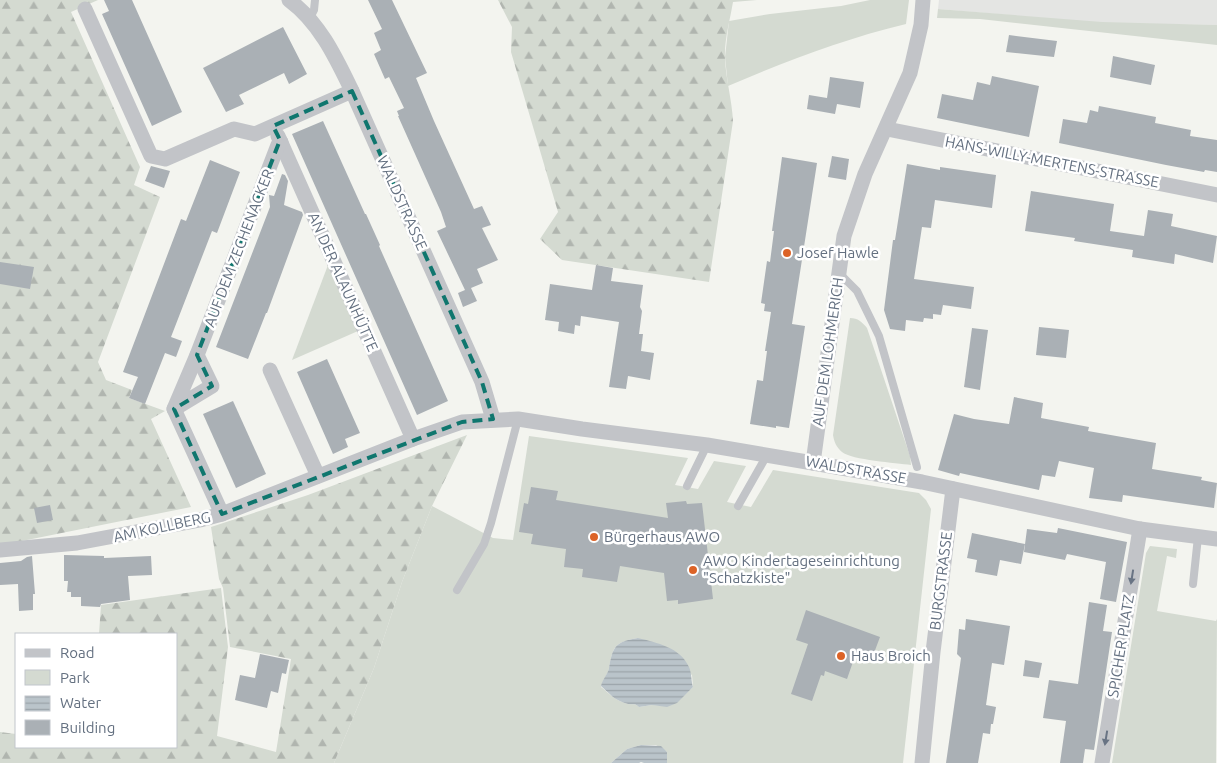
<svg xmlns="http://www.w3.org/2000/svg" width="1217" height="763" viewBox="0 0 1217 763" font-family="Ubuntu,sans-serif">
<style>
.built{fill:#e4e5e3}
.green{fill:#d4dad1;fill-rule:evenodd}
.forest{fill:url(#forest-firs)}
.water{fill:url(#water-rules)}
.building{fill:#aab0b5}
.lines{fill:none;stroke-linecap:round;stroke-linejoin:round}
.service{stroke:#c2c4c8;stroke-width:8}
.minor{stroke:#c2c4c8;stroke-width:15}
.oneway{fill:#697484}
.marked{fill:none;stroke:#0f766e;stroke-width:4;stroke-dasharray:10 6;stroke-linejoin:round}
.poi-dot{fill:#dc6327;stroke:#fff;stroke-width:2}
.labels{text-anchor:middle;stroke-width:5;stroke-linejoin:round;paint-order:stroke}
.street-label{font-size:15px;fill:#647080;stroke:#fff}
.poi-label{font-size:15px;fill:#647080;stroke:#fff;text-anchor:start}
</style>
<defs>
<pattern id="forest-firs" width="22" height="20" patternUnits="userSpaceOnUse" patternTransform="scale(1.25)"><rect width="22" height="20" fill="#d4dad1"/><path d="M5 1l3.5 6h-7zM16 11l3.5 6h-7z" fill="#b0b5af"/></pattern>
<pattern id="water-rules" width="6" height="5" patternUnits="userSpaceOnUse" patternTransform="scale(1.25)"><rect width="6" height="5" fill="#bac4ca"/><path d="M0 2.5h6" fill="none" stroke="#9ba4a9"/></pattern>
</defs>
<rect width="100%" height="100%" fill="#f3f4ef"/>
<!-- built -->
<polygon class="built" points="939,0 1217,0 1217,25 1101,23 938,9"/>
<!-- green -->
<g class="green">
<path d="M870,0H909L906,24C844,39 786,61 728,86L725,57L729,21L770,14L841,6Z"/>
<polygon points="938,9 1102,22 1217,25 1217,45 980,19 937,18"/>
<polygon points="328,265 358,331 292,360"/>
<path d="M850,318C858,318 862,322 867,328L910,456L911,465C896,463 852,460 842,452C836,447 834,441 833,435Z"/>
<path d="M529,436L688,458L675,485L698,489L714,461L746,466L727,502L751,507L773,470L919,493L926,500L931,509L903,763H667V752L656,745H641L627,749L611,763H334L374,668L402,582L432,506L493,538L513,540ZM638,638L692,675L693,687L677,702L668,706L652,705L639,707C635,703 633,705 628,704C614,700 611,695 601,687C602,680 608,675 609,668C613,647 614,642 638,638Z"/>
<polygon points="1150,546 1177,549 1176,558 1167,556 1157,611 1216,621 1217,619 1216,763 1112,763 1146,553"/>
</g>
<!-- forest -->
<g class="forest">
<polygon points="0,0 98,0 71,12 140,167 134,185 160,197 98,362 106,380 132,390 129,398 165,411 151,419 191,507 12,543 0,543"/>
<path d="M498,0H757L733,2C730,20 724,41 725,59C726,80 732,100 733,121L709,282L562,260L540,239L558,212L511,52L512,27Z"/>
<polygon points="467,435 432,506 402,582 374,668 334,763 0,763 0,732 16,734 16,747 176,747 176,634 99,634 101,605 221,588 228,647 217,736 276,752 291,659 230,647 223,588 219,579 211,527 308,495"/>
</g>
<!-- water -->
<g class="water">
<path d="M638,638C657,643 680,647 689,667C692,674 691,681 693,687L677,703L667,707L652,705L639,707C635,703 633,705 628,704C614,700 611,695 601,686C602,680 608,674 609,668C613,646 615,642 638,638Z"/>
<polygon points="641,745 661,746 667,752 667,763 644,763 641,762 639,763 611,763 627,749"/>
</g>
<!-- building -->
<g class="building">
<polygon points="104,0 132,0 182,112 152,126 102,14 109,11"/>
<polygon points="368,0 392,0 427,73 416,78 434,121 474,209 482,206 491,225 482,228 498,260 477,269 483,283 471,288 477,301 463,307 458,293 465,290 437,231 446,227 441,212 398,116 399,116 397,111 404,108 389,77 385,79 374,54 381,50 374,33 382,29"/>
<polygon points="283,27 307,74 289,84 284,73 239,95 244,104 226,112 203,68"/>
<polygon points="1009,35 1057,41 1054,57 1006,52"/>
<polygon points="1113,56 1155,65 1151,85 1110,77"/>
<polygon points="992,76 1039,86 1029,137 937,118 942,94 973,100 977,82 990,85"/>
<polygon points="830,77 864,82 860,108 837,104 835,114 807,109 809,95 827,98"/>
<polygon points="1099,106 1156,117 1155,123 1191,130 1190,136 1217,140 1217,172 1205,170 1204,172 1166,165 1059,143 1063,119 1087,123 1090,110 1098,112"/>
<polygon points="323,121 365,214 366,214 380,245 379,246 448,401 417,415 292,134"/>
<polygon points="832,156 849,159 846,180 828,177"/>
<polygon points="782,157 817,163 792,324 805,326 797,378 789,428 776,426 776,428 750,424 757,380 763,381 767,351 765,351 771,312 764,311 765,304 761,303 767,261 770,262 774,231 772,231"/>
<polygon points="210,160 240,172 217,233 212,231 171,337 182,341 176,357 165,353 145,404 129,398 138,377 123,372 181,219 186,221"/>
<polygon points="907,164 940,170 940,167 996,175 992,208 935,200 931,228 922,227 914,279 974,287 971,309 943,305 941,315 933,314 933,319 924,318 923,322 906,320 905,331 890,329 884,310 893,240 895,240"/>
<polygon points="151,166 170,171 164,188 145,181"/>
<polygon points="282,174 285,175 288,181 284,205 302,212 303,215 267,313 266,313 248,359 216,347 270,207 269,195 274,196"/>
<polygon points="1031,191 1114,204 1110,231 1144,236 1148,210 1173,214 1171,226 1217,236 1213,263 1175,254 1174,264 1132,257 1133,250 1074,241 1075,238 1025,231"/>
<polygon points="0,262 34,267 30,289 0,284"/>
<polygon points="596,265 613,268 611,281 643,285 640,307 642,311 639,334 643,334 641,351 654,353 650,380 628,376 626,389 609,387 619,322 581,316 580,326 575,325 574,334 558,331 559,322 545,320 550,284 592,290"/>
<polygon points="1039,327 1069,330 1066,358 1036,355"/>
<polygon points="972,328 988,330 980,390 964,387"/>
<polygon points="327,359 360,433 345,439 348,447 333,454 297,372"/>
<polygon points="1014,397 1043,403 1041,418 1089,427 1088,431 1156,443 1152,469 1202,477 1201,480 1217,483 1214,508 1123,495 1122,502 1089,498 1094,468 1059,461 1055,477 1042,475 1039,490 960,473 959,476 938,470 954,414 974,419 1009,424"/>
<polygon points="233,401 266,474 236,488 203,414"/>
<polygon points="531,487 558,491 556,500 668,518 666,503 686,501 687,504 702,503 713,599 678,604 678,600 667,601 664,573 620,566 617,582 582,577 583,569 564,567 566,549 531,544 533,534 519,532 524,503 528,504"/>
<polygon points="50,505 53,520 37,523 34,508"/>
<polygon points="1058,528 1127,542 1116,602 1100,599 1106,562 1067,554 1065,560 1024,552 1027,529 1057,533"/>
<polygon points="972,533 1025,544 1021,564 1000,560 997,576 975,572 977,560 967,558"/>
<polygon points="64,555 104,556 104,558 151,556 152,575 128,576 130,600 101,604 100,607 81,606 81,597 71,597 71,592 67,592 68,581 64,581"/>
<polygon points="32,556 35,594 33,594 33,610 19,611 18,584 0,585 0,563 21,561 27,557"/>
<polygon points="1089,602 1107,605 1103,631 1112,632 1094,750 1085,749 1083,763 1060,763 1066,721 1043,718 1049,680 1078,684"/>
<polygon points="806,610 880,637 871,661 855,656 847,679 825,671 824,676 821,675 812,701 791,694 808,644 796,640"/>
<polygon points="966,619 1010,626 1004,665 992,663 986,705 996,707 993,724 991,724 990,734 983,733 978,763 946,763 961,658 957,654 959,629 965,630"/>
<polygon points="260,654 289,660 286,674 282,673 278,693 271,691 267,708 235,700 240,675 255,678"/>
<polygon points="1025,660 1042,663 1039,678 1023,676"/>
</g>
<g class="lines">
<!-- service -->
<g class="service">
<polyline points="310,18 314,10 315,0"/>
<polyline points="839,273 857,291 879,336 917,467"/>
<polyline points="687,486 707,445"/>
<polyline points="738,506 767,455"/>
<polyline points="1193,584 1198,537"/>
<polyline points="457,590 484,544 491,523 518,419"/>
</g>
<!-- minor -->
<g class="minor">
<path d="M289,0C320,23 336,58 352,91L482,382L493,419"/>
<polyline points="85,9 151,156 165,159 234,129 255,134 352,91"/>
<polyline points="887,129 1217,195"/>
<polyline points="278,136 413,439"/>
<polyline points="270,370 318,476"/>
<polyline points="174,409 212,386 197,355"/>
<polyline points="813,463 844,236 865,174 910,73 921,25 923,0"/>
<polyline points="222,514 174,409 197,355 278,145 281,142"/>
<polyline points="0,550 77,543 200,520 222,514 413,439 462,422 518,419 582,429 707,445 813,463 922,482 1140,529 1217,539"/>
<polyline points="922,763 933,652 953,489"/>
<polyline points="1102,763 1140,529"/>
</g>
</g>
<!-- one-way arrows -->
<defs><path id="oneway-solid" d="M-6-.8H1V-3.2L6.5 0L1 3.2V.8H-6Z" transform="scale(1.25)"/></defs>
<g class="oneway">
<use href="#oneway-solid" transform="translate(1132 577) rotate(99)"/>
<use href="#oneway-solid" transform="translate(1106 738) rotate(99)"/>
</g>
<!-- marked area -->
<path class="marked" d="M352,91L482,382L493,419L462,422L222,514L174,409L212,386L197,355L280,140L273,126Z"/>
<!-- markers -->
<g class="poi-dot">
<circle cx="787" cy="253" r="5"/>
<circle cx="594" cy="537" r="5"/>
<circle cx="693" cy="570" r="5"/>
<circle cx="841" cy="656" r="5"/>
</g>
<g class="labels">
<!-- street labels -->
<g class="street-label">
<text transform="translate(1052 162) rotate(11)" y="5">HANS-WILLY-MERTENS-STRASSE</text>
<text transform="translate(402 203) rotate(66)" y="5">WALDSTRASSE</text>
<text transform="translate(239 248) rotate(-69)" y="5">AUF DEM ZECHENACKER</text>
<text transform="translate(343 282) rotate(66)" y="5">AN DER ALAUNHÜTTE</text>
<text transform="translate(828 352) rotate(-82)" y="5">AUF DEM LOHMERICH</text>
<text transform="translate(856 470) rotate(10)" y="5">WALDSTRASSE</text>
<text transform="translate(162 527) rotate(-12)" y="5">AM KOLLBERG</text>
<text transform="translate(941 581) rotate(-83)" y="5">BURGSTRASSE</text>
<text transform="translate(1121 646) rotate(-81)" y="5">SPICHER PLATZ</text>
</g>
<!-- poi labels -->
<g class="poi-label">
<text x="797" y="258">Josef Hawle</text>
<text x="604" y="542">Bürgerhaus AWO</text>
<text x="703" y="566">AWO Kindertageseinrichtung<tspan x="703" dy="17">"Schatzkiste"</tspan></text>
<text x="851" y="661">Haus Broich</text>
</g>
</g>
<!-- legend -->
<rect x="15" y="633" width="162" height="115" fill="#ffffff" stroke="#c1c6cc"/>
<rect x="25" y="649" width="25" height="8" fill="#c2c4c8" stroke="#c1c6cc"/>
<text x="60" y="658" font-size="15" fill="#647080">Road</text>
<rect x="25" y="670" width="25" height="15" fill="#d4dad1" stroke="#c1c6cc"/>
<text x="60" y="683" font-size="15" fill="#647080">Park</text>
<rect x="25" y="696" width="25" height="15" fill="url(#water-rules)" stroke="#c1c6cc"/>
<text x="60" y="708" font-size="15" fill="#647080">Water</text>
<rect x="25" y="720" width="25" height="15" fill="#aab0b5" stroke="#c1c6cc"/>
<text x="60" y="733" font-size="15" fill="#647080">Building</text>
</svg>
